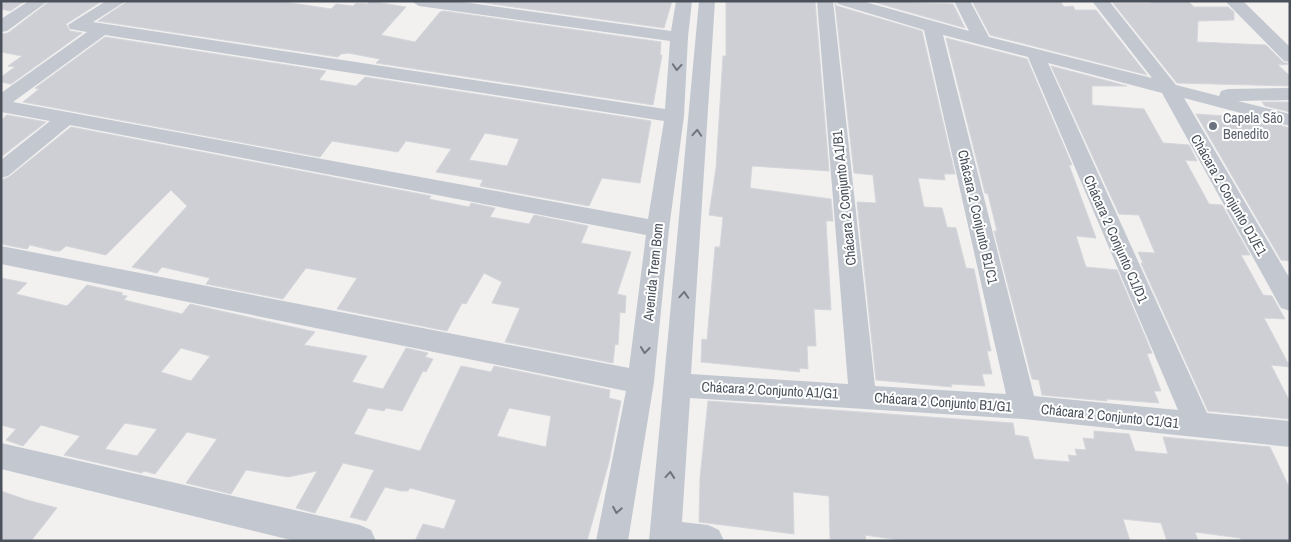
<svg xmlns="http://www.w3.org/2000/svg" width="1291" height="542" viewBox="0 0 1291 542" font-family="'Archivo Narrow',sans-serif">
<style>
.building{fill:#cecfd4;stroke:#d5d6db;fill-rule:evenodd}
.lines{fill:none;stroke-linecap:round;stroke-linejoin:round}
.minor{fill:#c3c8d0;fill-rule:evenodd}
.oneway{stroke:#6e757e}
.worship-dot{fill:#6b7280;stroke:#fff;stroke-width:2}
.labels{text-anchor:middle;stroke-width:4;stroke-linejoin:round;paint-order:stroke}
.worship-label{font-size:14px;fill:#5b616d;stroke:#fff;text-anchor:start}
.street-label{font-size:14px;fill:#4a515b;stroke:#fff}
</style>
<rect width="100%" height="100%" fill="#f2f1f0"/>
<!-- building -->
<g class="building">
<polygon points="3,1 25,1 10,11 2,9"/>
<polygon points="50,1 102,1 66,24 70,31 82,33 11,84 1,82 1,77 15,67 8,66 22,56 1,52 1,34 8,33"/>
<polygon points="128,1 279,1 331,9 336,4 353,6 356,3 367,4 370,1 406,7 381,35 415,42 440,12 444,11 661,42 660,55 662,55 653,105 376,63 380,59 348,53 341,54 338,57 98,21"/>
<polygon points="471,1 672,1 664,28"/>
<polygon points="726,1 815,1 829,171 752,166 750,188 831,199 833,221 826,221 831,310 814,309 816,346 807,346 808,369 799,368 800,372 701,362 702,339 707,340 715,247 720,247 723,217 709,215 716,168 723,56 726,56"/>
<polygon points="870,1 953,4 965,28"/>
<polygon points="972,1 1060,1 1064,7 1073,6 1075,10 1096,10 1147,75 990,35"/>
<polygon points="1150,1 1188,1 1194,7 1228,7 1234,12 1234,20 1198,21 1197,42 1266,45 1283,62 1290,64 1278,65 1290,76 1290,86 1177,83 1113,3 1151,3"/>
<polygon points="835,3 837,6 922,31 955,174 944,174 945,180 918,178 924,207 942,208 947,227 956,228 966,268 974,269 991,351 987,351 992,374 982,374 985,386 951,384 952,387 876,380 857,202 876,203 873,175 854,173"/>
<path d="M105,37L326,71L319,80L356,86L365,77L651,121L640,183L602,178L589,206L480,186L483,180L436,172L451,149L430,145L406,141L398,152L332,141L320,157L23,102L39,89L35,88ZM485,133L519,139L507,166L469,160Z"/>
<polygon points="946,38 1027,59 1072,165 1069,165 1096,238 1076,236 1086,267 1117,270 1152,353 1147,354 1161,391 1154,391 1159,403 1106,399 1107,401 1042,395 1039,380 1032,379 994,231 997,231 988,194 985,193"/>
<polygon points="1051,66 1127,86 1092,86 1092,105 1144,109 1163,143 1189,145 1197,161 1185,160 1209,204 1222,205 1250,255 1241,255 1263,295 1272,296 1285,319 1264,318 1290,367 1271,365 1290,402 1290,419 1208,411 1141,263 1143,263 1138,252 1155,253 1139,215 1119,214"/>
<polygon points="1262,102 1290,102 1290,112 1265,106"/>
<polygon points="1196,114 1239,117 1237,114 1290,128 1290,261 1281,260"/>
<polygon points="7,115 46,122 1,157 1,120"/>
<polygon points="71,127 431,196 429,199 469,207 471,203 495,208 490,217 529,224 534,215 588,226 581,243 631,252 617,294 626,296 625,313 620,312 618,345 615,344 613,363 505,342 520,308 492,303 502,282 484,273 466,304 462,303 447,331 337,309 357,278 306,268 283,299 206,284 210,278 162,267 157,273 132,267 187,206 171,190 106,255 66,246 60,251 55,251 30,245 27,249 1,244 1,180 9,177"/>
<path d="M1,278L27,283L16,294L67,306L87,285L123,293L121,295L127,296L124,300L182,314L190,304L315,332L304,345L367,356L352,382L383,389L406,348L428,353L425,357L433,359L426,372L423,371L402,411L386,408L384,411L368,408L354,434L420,451L461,366L491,372L494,366L610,390L609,398L621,401L609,462L587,541H415L423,524L444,529L456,500L410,488L408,491H401L385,487L366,521L350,517L374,470L343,463L315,513L296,508L317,471L288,477L246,470L231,494L186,483L217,439L187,432L155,474L144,471L142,473L64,455L80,436L41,425L23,446L6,440L16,429L1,425ZM181,348L210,356L191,381L161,372ZM509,408L551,416L546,447L497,436ZM125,423L157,429L137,456L105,449Z"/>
<polygon points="708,401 1013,423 1015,435 1028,437 1034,459 1070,462 1068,455 1077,456 1075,449 1086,450 1083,438 1094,439 1094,431 1129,434 1135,451 1168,454 1163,437 1270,447 1290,489 1290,541 1242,541 1240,538 1195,532 1198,541 1167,541 1161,523 1123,519 1130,541 906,541 865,535 866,541 847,541 830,539 829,496 793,492 794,534 699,522 700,478"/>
<polygon points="1,491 27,500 57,508 31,541 1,541"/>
</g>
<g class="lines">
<!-- minor -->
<g class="minor">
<polygon points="29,1 48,1 7,31 1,32 1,19"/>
<path d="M106,1H126L93,22L665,109L670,41L419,6L411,1H456L671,31L676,1H692L688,37L684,116L669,229L654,382L628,541H596L626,391L1,264V246L629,368L646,235L70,125L8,176L1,178V160L50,121L1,112V93L87,32L70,29L68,25ZM105,35L664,121L648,219L13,102Z"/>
<path d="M699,1H715L691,374L848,384L817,1H833L875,386L1006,394L924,30L838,4L836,1H862L969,31L954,1H970L989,37L1152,78L1092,1H1109L1176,85L1219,96L1221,91L1228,89L1290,88V100L1238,101L1290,114V126L1184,98L1290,279V311L1281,308L1162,93L1048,63L1207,413L1290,421V447L1023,419L690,398L682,522L708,525L719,530L724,541H649ZM943,35L1028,57L1178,410L1034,396Z"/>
<polygon points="1225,1 1243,1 1290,47 1290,62 1284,61"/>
<polygon points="1,443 360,525 371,530 376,541 295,541 1,469"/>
</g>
</g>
<!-- one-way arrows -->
<defs><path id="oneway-chevron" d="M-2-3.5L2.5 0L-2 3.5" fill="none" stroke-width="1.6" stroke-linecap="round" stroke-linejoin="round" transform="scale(1.25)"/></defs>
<g class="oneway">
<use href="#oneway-chevron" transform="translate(677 67) rotate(94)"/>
<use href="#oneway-chevron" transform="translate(697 133) rotate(-86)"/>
<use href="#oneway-chevron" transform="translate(684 295) rotate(-86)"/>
<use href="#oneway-chevron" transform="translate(645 350) rotate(96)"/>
<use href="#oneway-chevron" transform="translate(670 475) rotate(-85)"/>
<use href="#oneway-chevron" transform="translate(617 510) rotate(100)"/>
</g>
<!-- markers -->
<circle class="worship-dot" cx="1213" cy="126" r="5"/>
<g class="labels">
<!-- worship labels -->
<g class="worship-label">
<text x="1223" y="123">Capela São<tspan x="1223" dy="16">Benedito</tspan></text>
</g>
<!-- street labels -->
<g class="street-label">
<text transform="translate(1229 195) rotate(60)" y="5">Chácara 2 Conjunto D1/E1</text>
<text transform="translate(844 198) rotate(-96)" y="5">Chácara 2 Conjunto A1/B1</text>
<text transform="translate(978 217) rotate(77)" y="5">Chácara 2 Conjunto B1/C1</text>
<text transform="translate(1116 239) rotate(66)" y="5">Chácara 2 Conjunto C1/D1</text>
<text transform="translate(653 272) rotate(-84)" y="5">Avenida Trem Bom</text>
<text transform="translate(770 390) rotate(3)" y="5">Chácara 2 Conjunto A1/G1</text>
<text transform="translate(943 402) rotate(4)" y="5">Chácara 2 Conjunto B1/G1</text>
<text transform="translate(1110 416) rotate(6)" y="5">Chácara 2 Conjunto C1/G1</text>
</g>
</g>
<!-- border -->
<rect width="1291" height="542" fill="none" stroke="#4a515b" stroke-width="5"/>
</svg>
